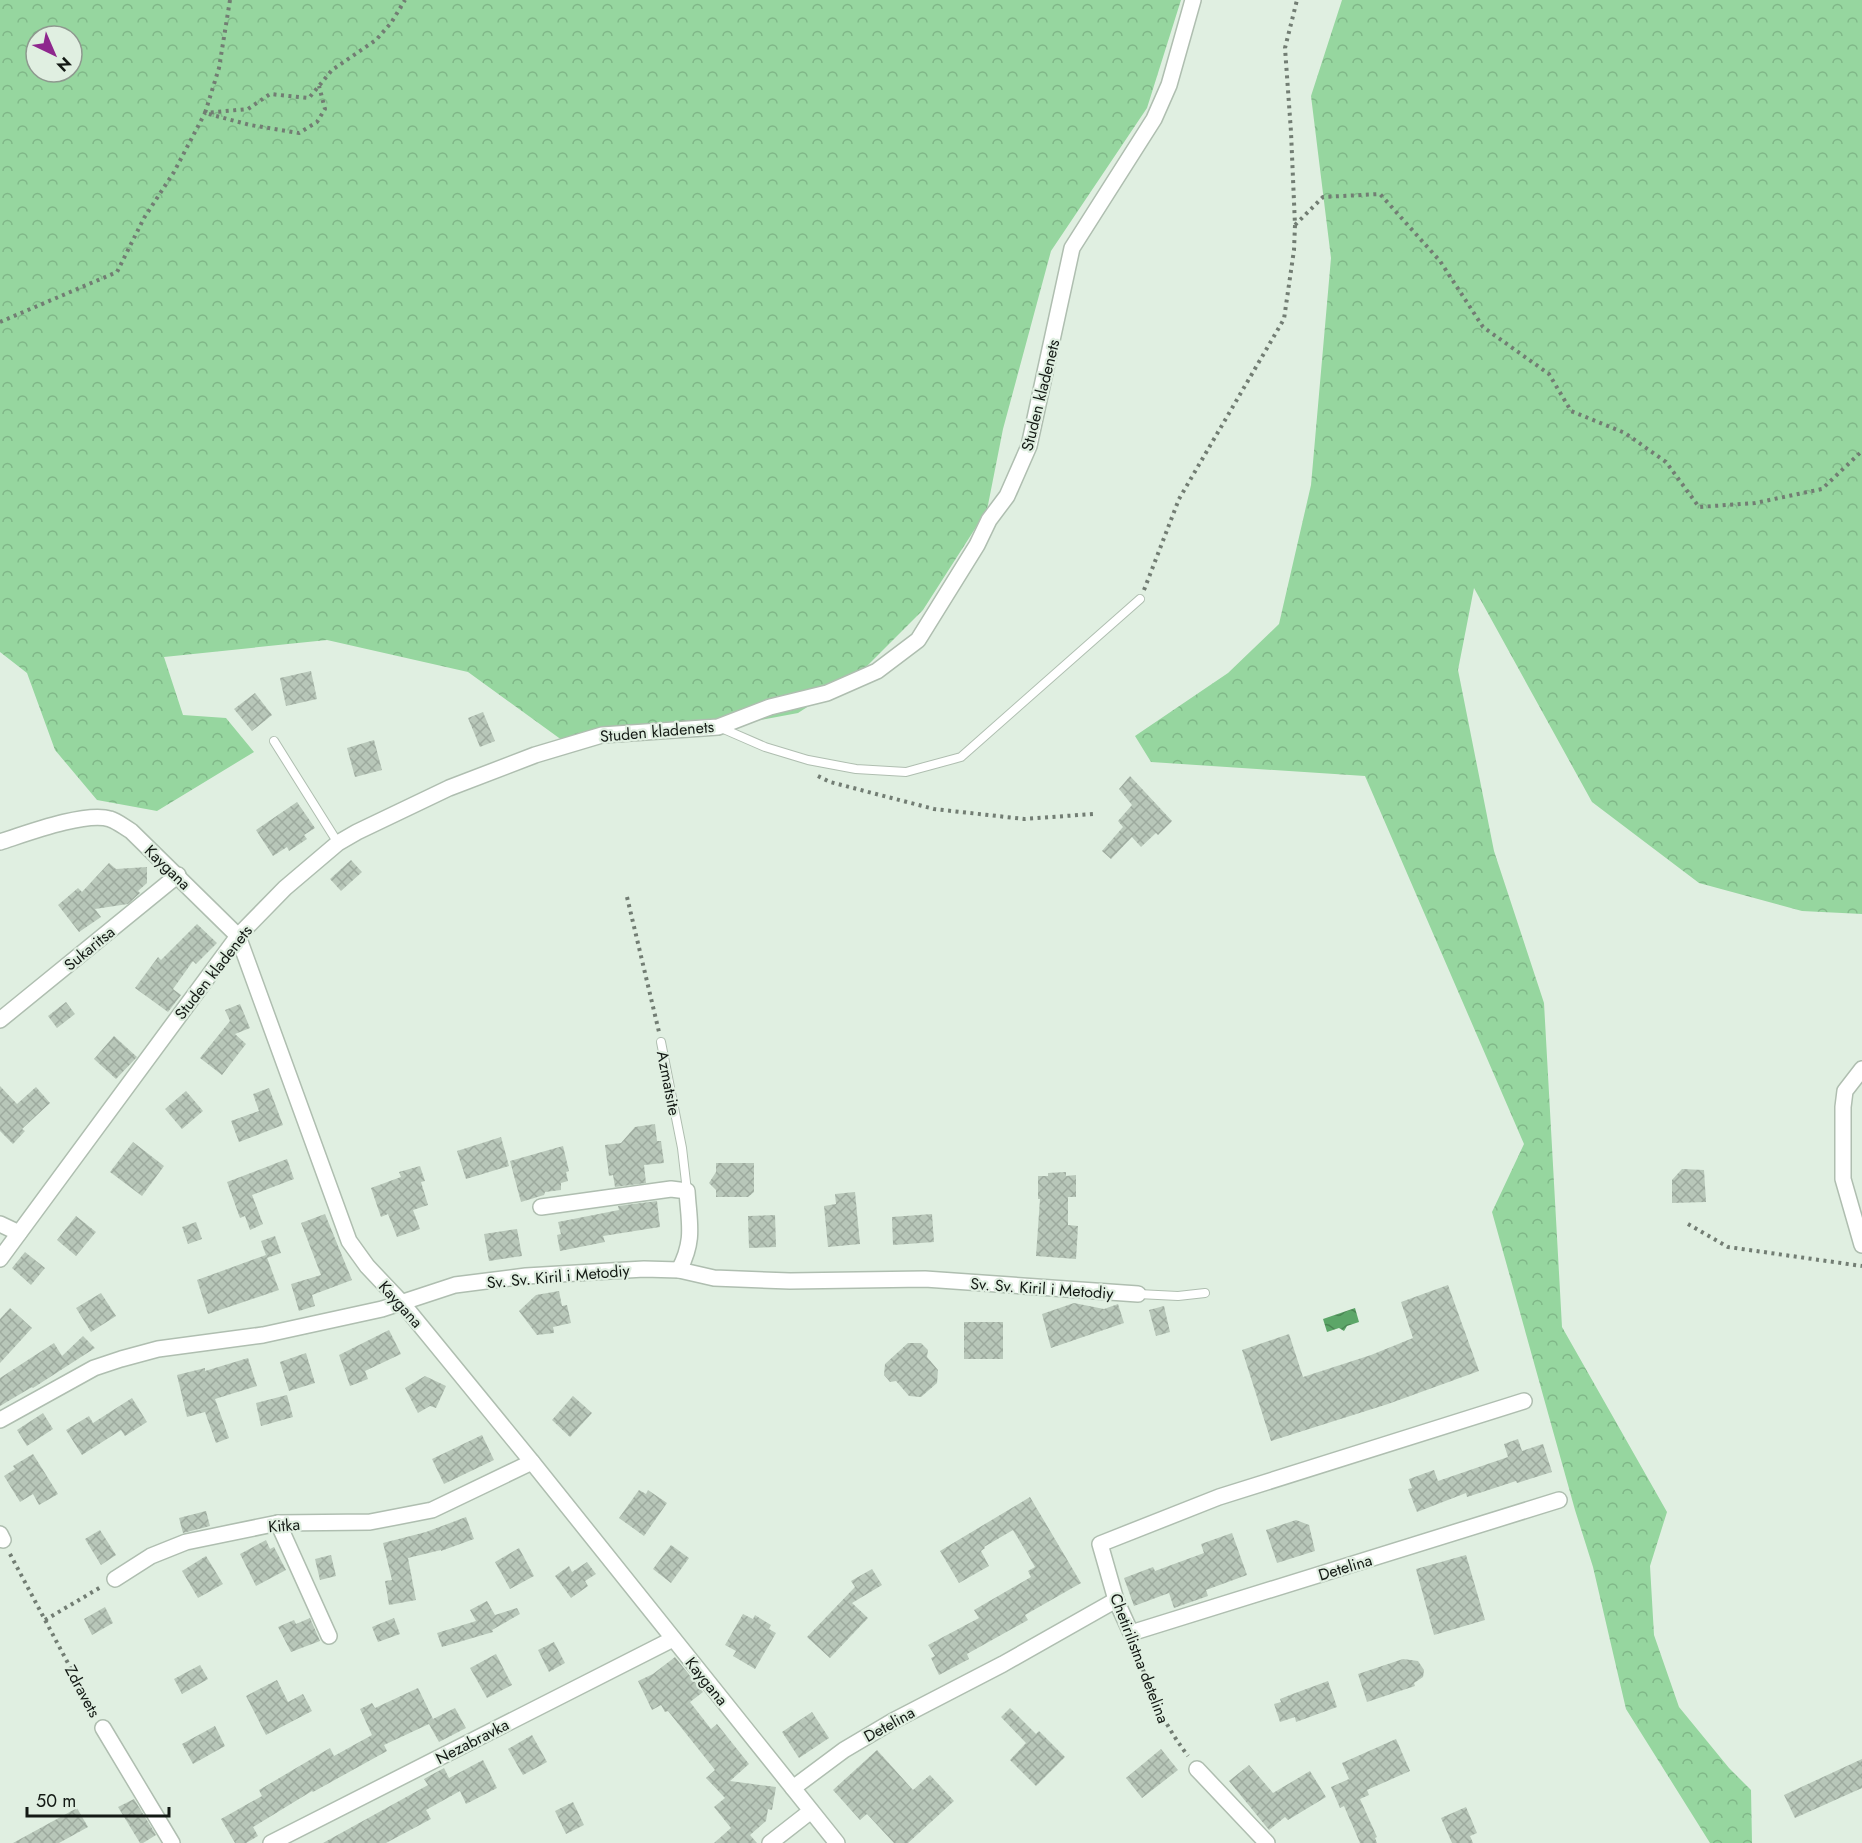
<svg xmlns="http://www.w3.org/2000/svg" width="1862" height="1843" viewBox="0 0 1862 1843" font-family="Jost,sans-serif">
<style>
.forest{fill:url(#forest-crowns);fill-rule:evenodd}
.water{fill:url(#water-waves)}
.building{fill:url(#building-cross-hatch)}
.lines{fill:none;stroke-linecap:round;stroke-linejoin:round}
.lane-casing{stroke:#afbeb0;stroke-width:10}
.street-casing{stroke:#afbeb0;stroke-width:18}
.path{stroke:#727d73;stroke-width:4;stroke-dasharray:3 4.5;stroke-linecap:butt}
.lane{stroke:#fff;stroke-width:8}
.street{stroke:#fff;stroke-width:15}
.labels{text-anchor:middle;stroke-width:4.5;stroke-linejoin:round;paint-order:stroke}
.street-label{font-size:16px;fill:#131914;stroke:#e0efe1}
</style>
<defs>
<pattern id="forest-crowns" width="20" height="18" patternUnits="userSpaceOnUse" patternTransform="scale(1.5)"><rect width="20" height="18" fill="#96d69f"/><path d="M2 6a3 3 0 1 1 6 0M12 15a3 3 0 1 1 6 0" fill="none" stroke="#80b788"/></pattern>
<pattern id="water-waves" width="16" height="10" patternUnits="userSpaceOnUse" patternTransform="scale(1.5)"><rect width="16" height="10" fill="#5ca668"/><path d="M0 5q4-4 8 0t8 0" fill="none" stroke="#4b8654"/></pattern>
<pattern id="building-cross-hatch" width="8" height="8" patternUnits="userSpaceOnUse" patternTransform="scale(1.5)"><rect width="8" height="8" fill="#b8c7b9"/><path d="M0 0l8 8M0 8l8-8" fill="none" stroke="#9daa9e"/></pattern>
</defs>
<rect width="100%" height="100%" fill="#e0efe1"/>
<!-- forest -->
<g class="forest">
<path d="M0,0H1181L1147,108L1051,251L1003,429L987,510L923,610L860,673L798,713L691,733L566,743L468,672L327,640L164,657L183,715L226,718L254,752L157,811L97,800L55,750L27,673L0,652ZM36,36H72V72H36Z"/>
<polygon points="1342,0 1862,0 1862,914 1802,911 1699,883 1592,802 1474,588 1458,670 1494,851 1544,1003 1562,1327 1667,1512 1650,1566 1654,1635 1679,1707 1729,1768 1751,1790 1752,1843 1710,1843 1626,1709 1593,1567 1575,1510 1492,1212 1524,1144 1365,776 1151,762 1135,736 1228,673 1279,624 1311,485 1331,258 1311,96"/>
</g>
<!-- water -->
<polygon class="water" points="1355,1308 1359,1322 1347,1326 1344,1331 1339,1328 1327,1332 1323,1319"/>
<!-- building -->
<g class="building">
<polygon points="311,671 317,699 286,706 280,678"/>
<polygon points="255,693 272,715 252,731 234,709"/>
<polygon points="483,712 495,741 480,747 468,718"/>
<polygon points="374,740 382,770 355,777 347,748"/>
<polygon points="1130,776 1172,821 1158,835 1156,833 1141,847 1132,837 1111,859 1102,851 1123,827 1118,821 1132,805 1119,789"/>
<polygon points="297,802 315,828 304,835 307,839 289,851 287,847 273,856 256,830"/>
<polygon points="351,860 362,872 341,891 330,879"/>
<polygon points="109,863 116,869 147,867 147,883 138,891 140,893 128,904 95,909 101,917 79,932 58,905 78,888 82,892"/>
<polygon points="197,924 217,943 196,964 193,961 173,989 181,995 168,1012 135,988 158,957 161,960"/>
<polygon points="66,1002 75,1014 57,1028 48,1016"/>
<polygon points="240,1004 250,1028 235,1034 246,1044 222,1075 200,1058 230,1021 225,1010"/>
<polygon points="114,1036 137,1057 116,1079 94,1059"/>
<polygon points="0,1086 17,1104 36,1087 50,1103 22,1129 25,1131 13,1144 0,1131"/>
<polygon points="269,1088 283,1125 239,1142 231,1121 259,1111 253,1094"/>
<polygon points="186,1091 203,1111 182,1129 165,1109"/>
<polygon points="655,1124 657,1141 661,1141 664,1163 644,1165 646,1183 615,1187 613,1175 609,1176 605,1145 621,1143 635,1127"/>
<polygon points="501,1137 509,1166 466,1179 457,1151"/>
<polygon points="133,1142 164,1166 142,1196 110,1172"/>
<polygon points="563,1146 569,1171 566,1172 568,1181 561,1183 561,1190 545,1192 544,1195 521,1202 510,1161"/>
<polygon points="287,1159 294,1179 252,1195 263,1224 250,1230 245,1216 240,1218 227,1182"/>
<polygon points="716,1163 754,1163 754,1192 748,1197 716,1197 716,1190 709,1183 716,1172"/>
<polygon points="420,1166 425,1181 421,1182 428,1205 413,1210 420,1229 397,1237 388,1214 381,1217 371,1188 401,1177 399,1172"/>
<polygon points="1682,1169 1704,1170 1706,1202 1672,1203 1672,1180"/>
<polygon points="1066,1172 1066,1176 1076,1175 1076,1197 1068,1197 1068,1225 1078,1226 1076,1259 1036,1256 1040,1199 1038,1199 1038,1176 1048,1176 1048,1173"/>
<polygon points="855,1192 860,1244 828,1247 824,1206 836,1204 835,1194"/>
<polygon points="657,1201 660,1227 603,1236 605,1242 560,1251 557,1235 561,1234 558,1222 619,1210 618,1206"/>
<polygon points="325,1214 352,1280 312,1295 315,1306 299,1311 291,1284 321,1275 301,1223"/>
<polygon points="932,1214 934,1242 893,1245 892,1217"/>
<polygon points="775,1215 776,1247 749,1248 748,1216"/>
<polygon points="76,1216 96,1232 76,1256 57,1240"/>
<polygon points="196,1222 202,1239 188,1244 182,1227"/>
<polygon points="517,1229 522,1256 489,1261 484,1234"/>
<polygon points="275,1236 281,1253 267,1258 261,1241"/>
<polygon points="25,1252 45,1268 31,1285 12,1268"/>
<polygon points="266,1255 279,1290 208,1314 197,1280"/>
<polygon points="1448,1285 1479,1371 1388,1404 1271,1441 1242,1350 1289,1334 1303,1377 1371,1355 1413,1338 1401,1302"/>
<polygon points="559,1291 562,1306 567,1305 571,1323 553,1327 554,1333 537,1335 519,1311 536,1295"/>
<polygon points="101,1293 116,1316 91,1332 76,1308"/>
<polygon points="1074,1303 1104,1309 1118,1304 1124,1323 1051,1348 1042,1314"/>
<polygon points="1164,1306 1170,1332 1156,1336 1149,1310"/>
<polygon points="10,1308 32,1328 0,1363 0,1319"/>
<rect x="964" y="1322" width="39" height="37"/>
<polygon points="389,1330 401,1354 365,1371 368,1379 350,1386 339,1355"/>
<polygon points="83,1336 95,1348 33,1388 32,1387 0,1406 0,1378 54,1343 62,1356"/>
<polygon points="908,1343 921,1343 928,1350 927,1357 938,1370 937,1383 921,1397 909,1396 896,1381 890,1382 884,1375 885,1364"/>
<polygon points="306,1353 315,1383 289,1391 280,1362"/>
<polygon points="248,1358 257,1386 215,1399 229,1438 216,1443 205,1412 187,1417 177,1375 205,1368 205,1371"/>
<polygon points="425,1376 446,1386 436,1408 430,1406 418,1413 405,1388"/>
<polygon points="287,1395 293,1417 261,1426 256,1403"/>
<polygon points="573,1396 592,1413 570,1437 552,1420"/>
<polygon points="132,1398 147,1422 125,1436 121,1430 82,1455 66,1430 89,1416 93,1423"/>
<polygon points="43,1413 53,1429 27,1446 17,1430"/>
<polygon points="482,1435 494,1460 444,1484 432,1459"/>
<polygon points="1518,1439 1522,1451 1543,1444 1552,1472 1517,1483 1516,1481 1467,1497 1466,1493 1417,1512 1408,1489 1412,1488 1409,1479 1434,1470 1438,1481 1508,1457 1504,1444"/>
<polygon points="33,1454 58,1494 39,1505 33,1494 20,1502 4,1476 15,1469 13,1466"/>
<polygon points="639,1490 646,1494 648,1490 667,1503 644,1536 619,1518"/>
<polygon points="1030,1497 1081,1583 1025,1615 1028,1620 967,1654 969,1659 939,1675 931,1658 935,1656 928,1645 979,1618 974,1610 1031,1577 1028,1571 1035,1567 1013,1530 984,1547 985,1548 981,1551 989,1566 959,1583 940,1551"/>
<polygon points="206,1511 210,1526 183,1533 179,1518"/>
<polygon points="466,1517 474,1539 441,1551 441,1550 408,1558 416,1600 389,1605 385,1581 392,1580 383,1543 426,1532"/>
<polygon points="1296,1520 1309,1525 1315,1551 1277,1563 1266,1530"/>
<polygon points="100,1530 116,1555 101,1565 85,1539"/>
<polygon points="1232,1533 1247,1575 1206,1590 1208,1596 1174,1608 1169,1593 1134,1606 1124,1578 1153,1567 1155,1571 1204,1553 1201,1544"/>
<polygon points="266,1540 270,1549 274,1547 286,1570 256,1586 240,1554"/>
<polygon points="671,1545 689,1558 671,1583 653,1569"/>
<polygon points="519,1548 534,1576 510,1589 495,1562"/>
<polygon points="331,1555 336,1576 320,1580 315,1559"/>
<polygon points="1466,1555 1485,1620 1434,1635 1416,1569"/>
<polygon points="206,1556 223,1584 198,1598 182,1571"/>
<polygon points="587,1562 596,1574 585,1581 588,1586 571,1598 555,1576 569,1566 572,1572"/>
<polygon points="872,1569 882,1585 852,1603 868,1618 830,1658 807,1637 855,1587 851,1581"/>
<polygon points="487,1601 495,1615 517,1608 520,1614 492,1630 493,1632 442,1647 437,1633 476,1621 470,1610"/>
<polygon points="105,1607 113,1623 92,1635 84,1619"/>
<polygon points="743,1614 753,1619 755,1615 771,1625 769,1629 776,1633 755,1669 733,1656 736,1651 725,1645"/>
<polygon points="310,1618 320,1641 291,1652 278,1627 294,1620 296,1624"/>
<polygon points="394,1618 400,1634 378,1642 372,1627"/>
<polygon points="554,1642 565,1663 549,1672 538,1650"/>
<polygon points="496,1654 512,1685 487,1698 470,1668"/>
<polygon points="675,1657 703,1692 690,1702 711,1729 717,1724 749,1764 730,1781 776,1787 772,1810 768,1809 766,1821 750,1835 757,1843 714,1843 731,1828 714,1807 725,1798 706,1778 715,1770 668,1711 665,1712 661,1705 652,1710 638,1681 653,1674"/>
<polygon points="1403,1659 1418,1661 1424,1670 1423,1677 1414,1683 1415,1686 1367,1702 1358,1674"/>
<polygon points="200,1665 208,1679 182,1694 174,1679"/>
<polygon points="277,1680 288,1702 303,1694 312,1711 266,1735 246,1696"/>
<polygon points="1328,1681 1337,1707 1296,1722 1295,1717 1280,1722 1274,1704 1281,1702 1280,1699 1290,1695"/>
<polygon points="418,1688 433,1719 455,1708 466,1728 439,1742 429,1724 384,1745 387,1751 313,1792 312,1791 253,1827 258,1836 246,1843 235,1843 221,1819 262,1796 259,1790 330,1748 334,1756 372,1735 360,1709 372,1703 375,1708"/>
<polygon points="1010,1708 1036,1734 1039,1731 1065,1757 1036,1786 1010,1760 1026,1743 1001,1717"/>
<polygon points="812,1712 829,1738 799,1758 782,1732"/>
<polygon points="215,1726 225,1746 193,1764 182,1744"/>
<polygon points="532,1735 547,1762 523,1775 508,1749"/>
<polygon points="1396,1739 1410,1771 1367,1790 1369,1795 1360,1799 1377,1837 1375,1838 1377,1843 1360,1843 1344,1806 1340,1808 1331,1787 1349,1779 1342,1763"/>
<polygon points="1161,1749 1178,1770 1142,1798 1126,1778"/>
<polygon points="877,1750 913,1790 930,1775 954,1801 908,1843 894,1843 867,1814 860,1820 833,1790"/>
<polygon points="1862,1759 1862,1788 1795,1818 1784,1795"/>
<polygon points="483,1760 497,1788 466,1804 460,1791 426,1810 431,1819 386,1843 323,1843 428,1785 424,1779 444,1768 449,1778"/>
<polygon points="1249,1765 1273,1793 1310,1771 1326,1797 1288,1820 1285,1817 1269,1830 1229,1781"/>
<polygon points="134,1799 156,1835 143,1843 140,1843 118,1807"/>
<polygon points="573,1802 584,1825 566,1834 555,1811"/>
<polygon points="1466,1807 1477,1833 1470,1836 1473,1843 1452,1843 1441,1818"/>
<polygon points="77,1808 88,1827 59,1843 13,1843"/>
</g>
<g class="lines">
<defs>
<g id="lane">
<polyline points="719,727 765,747 808,760 856,769 906,772 961,757 1140,599"/>
<polyline points="274,741 338,843"/>
<polyline points="661,1042 682,1148 687,1191"/>
<polyline points="1138,1294 1178,1296 1205,1293"/>
</g>
<g id="street">
<path d="M0,842C25,834 86,811 110,819C117,821 124,827 131,831L238,936L349,1241L367,1266L402,1303L532,1462L837,1843"/>
<polyline points="0,1020 178,875"/>
<polyline points="1862,1069 1845,1091 1843,1107 1843,1179 1862,1245"/>
<path d="M541,1207L671,1189L687,1191C689,1223 695,1240 679,1270"/>
<polyline points="0,1224 19,1233"/>
<polyline points="0,1259 238,936 285,888 338,843 357,832 449,788 535,755 602,735 718,727 770,707 827,693 877,671 918,640 977,545 989,520 1007,496 1029,446 1072,248 1154,119 1169,85 1193,0"/>
<polyline points="1524,1401 1219,1497 1100,1544 1116,1600 1131,1633 1559,1500"/>
<polyline points="0,1420 94,1368 121,1359 158,1349 263,1335 382,1309 455,1285 526,1276 644,1269 679,1270 714,1278 790,1281 925,1279 1138,1294"/>
<polyline points="278,1523 329,1636"/>
<polyline points="0,1534 3,1540"/>
<polyline points="115,1579 151,1556 186,1542 278,1523 370,1522 432,1510 532,1462"/>
<polyline points="103,1728 172,1843"/>
<polyline points="1197,1769 1267,1843"/>
<polyline points="793,1788 844,1750 893,1721 1003,1664 1116,1600"/>
<polyline points="271,1843 673,1639"/>
<polyline points="770,1843 811,1811"/>
</g>
</defs>
<!-- lane casing -->
<use href="#lane" class="lane-casing"/>
<!-- street casing -->
<use href="#street" class="street-casing"/>
<!-- path -->
<g class="path">
<polyline points="230,0 219,68 205,113 250,125 299,133 317,122 325,109 319,86"/>
<polyline points="1295,225 1323,197 1380,194 1440,261 1483,327 1549,374 1571,411 1625,433 1666,462 1699,507 1755,503 1822,489 1862,451"/>
<polyline points="0,322 117,272 144,218 174,172 205,113 248,109 270,94 309,98 332,70 376,40 391,23 405,0"/>
<polyline points="1144,590 1179,499 1284,319 1294,250 1295,225 1291,132 1285,48 1297,0"/>
<polyline points="818,776 830,782 934,809 1024,819 1093,814"/>
<polyline points="627,897 659,1032"/>
<polyline points="1688,1224 1728,1247 1862,1266"/>
<polyline points="10,1554 95,1714"/>
<polyline points="45,1620 101,1587"/>
<path d="M1136,1648C1149,1690 1161,1720 1188,1756"/>
</g>
<!-- lane -->
<use href="#lane" class="lane"/>
<!-- street -->
<use href="#street" class="street"/>
</g>
<g class="labels">
<!-- street labels -->
<g class="street-label">
<text transform="translate(1040 395) rotate(-76)" y="6">Studen kladenets</text>
<text transform="translate(657 731) rotate(-5)" y="6">Studen kladenets</text>
<text transform="translate(168 867) rotate(44)" y="6">Kaygana</text>
<text transform="translate(89 948) rotate(-39)" y="6">Sukaritsa</text>
<text transform="translate(213 972) rotate(-52)" y="6">Studen kladenets</text>
<text transform="translate(669 1083) rotate(79)" y="6">Azmatsite</text>
<text transform="translate(558 1276) rotate(-5)" y="6">Sv. Sv. Kiril i Metodiy</text>
<text transform="translate(1042 1288) rotate(4)" y="6">Sv. Sv. Kiril i Metodiy</text>
<text transform="translate(401 1304) rotate(48)" y="6">Kaygana</text>
<text transform="translate(284 1525) rotate(-5)" y="6">Kitka</text>
<text transform="translate(1345 1567) rotate(-17)" y="6">Detelina</text>
<text transform="translate(1140 1658) rotate(69)" y="6">Chetirilistna detelina</text>
<text transform="translate(707 1681) rotate(51)" y="6">Kaygana</text>
<text transform="translate(83 1691) rotate(62)" y="6">Zdravets</text>
<text transform="translate(889 1724) rotate(-29)" y="6">Detelina</text>
<text transform="translate(472 1741) rotate(-27)" y="6">Nezabravka</text>
</g>
</g>
<!-- north arrow -->
<g transform="translate(54 54) rotate(136)"><circle r="28" fill="#e0efe1" stroke="#8e998f" stroke-width="1.5"/>
<path d="M0-4.5L10 22L0 15L-10 22Z" fill="#8e278d"/>
<text y="-9" font-size="16" font-weight="bold" text-anchor="middle" fill="#131914">N</text>
</g>
<!-- scale -->
<path d="M27 1807v9h142v-9" fill="none" stroke="#131914" stroke-width="3"/>
<text x="36" y="1807" font-size="18" fill="#131914" stroke="#e0efe1" stroke-width="4.5" paint-order="stroke">50 m</text>
</svg>
